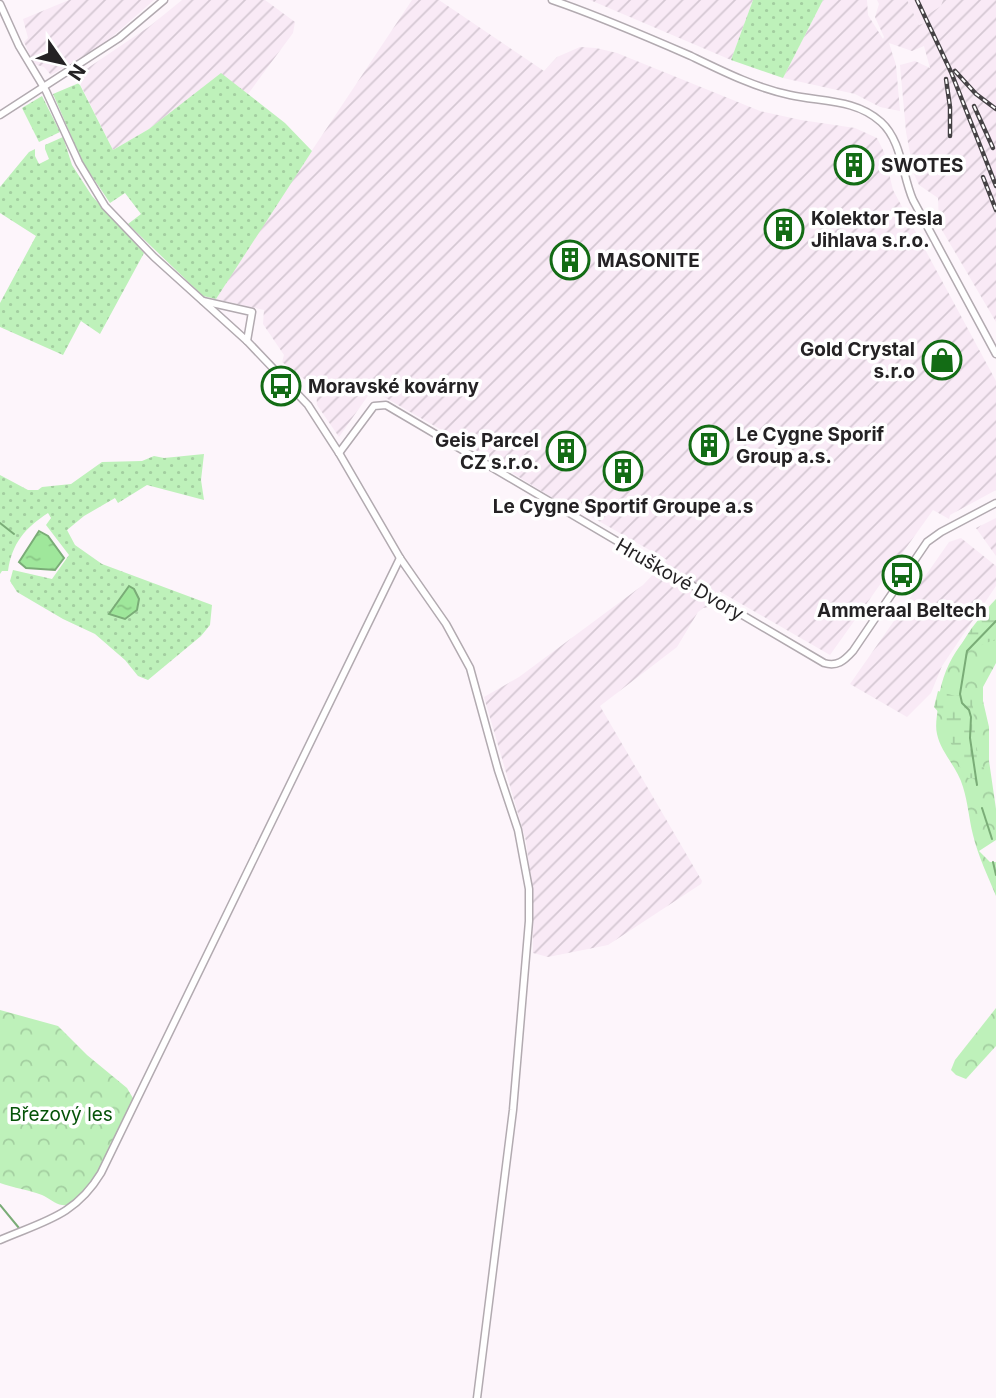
<svg xmlns="http://www.w3.org/2000/svg" width="996" height="1398" viewBox="0 0 996 1398" font-family="Inter,sans-serif">
<style>
.built{fill:#f9eaf6}
.industrial{fill:url(#industrial-furrows)}
.grass{fill:url(#grass-dots)}
.forest{fill:url(#forest-crowns)}
.wetland{fill:url(#wetland-marsh)}
.water{fill:url(#water-ripples);stroke:#7aac77;stroke-width:2}
.lines{fill:none;stroke-linecap:round;stroke-linejoin:round}
.stream{stroke:#7aac77;stroke-width:2}
.minor-casing{stroke:#b2aab0;stroke-width:9}
.minor{stroke:#fff;stroke-width:6}
.rail-casing{stroke:#454245;stroke-width:4.5}
.rail{stroke:#fff;stroke-width:2;stroke-dasharray:5;stroke-linecap:butt}
.labels{text-anchor:middle;stroke-width:7;stroke-linejoin:round;paint-order:stroke}
.poi-label{font-size:19px;font-weight:bold;fill:#242224;stroke:#fff;text-anchor:start}
.street-label{font-size:19px;fill:#242224;stroke:#fff}
.park-label{font-size:19px;fill:#055308;stroke:#fff}
</style>
<defs>
<pattern id="industrial-furrows" width="10" height="10" patternUnits="userSpaceOnUse" patternTransform="scale(1.75)"><rect width="10" height="10" fill="#f9eaf6"/><path d="M-1 1l2-2M0 10L10 0M9 11l2-2" fill="none" stroke="#d5c8d3"/></pattern>
<pattern id="grass-dots" width="8" height="8" patternUnits="userSpaceOnUse" patternTransform="scale(1.75)"><rect width="8" height="8" fill="#bef1ba"/><path d="M2 2h.1M6 6h.1" fill="none" stroke="#a3cea0" stroke-width="1.8" stroke-linecap="round"/></pattern>
<pattern id="forest-crowns" width="20" height="18" patternUnits="userSpaceOnUse" patternTransform="scale(1.75)"><rect width="20" height="18" fill="#bef1ba"/><path d="M2 6a3 3 0 1 1 6 0M12 15a3 3 0 1 1 6 0" fill="none" stroke="#a3cea0"/></pattern>
<pattern id="wetland-marsh" width="20" height="14" patternUnits="userSpaceOnUse" patternTransform="scale(1.75)"><rect width="20" height="14" fill="#bef1ba"/><path d="M1 5h8M5 5V1M11 12h8M15 12V8" fill="none" stroke="#a3cea0"/></pattern>
<pattern id="water-ripples" width="26" height="14" patternUnits="userSpaceOnUse" patternTransform="scale(1.75)"><rect width="26" height="14" fill="#9fe79b"/><path d="M2 4q2-2 4 0t4 0M15 11q2-2 4 0t4 0" fill="none" stroke="#89c685"/></pattern>
</defs>
<rect width="100%" height="100%" fill="#fdf5fb"/>
<!-- built -->
<polygon class="built" points="907,0 943,0 941,6 927,15 930,21 919,25"/>
<!-- industrial -->
<g class="industrial">
<polygon points="69,0 154,0 105,43 51,75 44,67 34,64 24,42 28,38 23,19"/>
<polygon points="182,0 265,0 295,22 293,33 248,94 221,74 149,129 113,150 76,76 150,26"/>
<polygon points="412,0 439,0 544,71 557,57 580,47 596,48 617,53 760,111 801,120 855,128 877,138 884,152 893,190 996,381 996,490 950,515 949,519 933,510 830,655 719,591 710,607 703,608 698,612 677,647 600,706 702,881 701,884 608,945 548,957 533,953 532,891 526,841 484,697 519,677 643,585 667,560 590,516 556,500 466,444 372,390 339,437 317,405 316,388 282,362 284,355 263,324 264,310 216,299 263,224"/>
<polygon points="590,0 753,0 731,60"/>
<polygon points="823,0 867,0 868,15 883,39 884,37 875,17 879,4 877,0 907,0 919,25 930,21 927,15 941,6 943,0 996,0 996,322 939,225 938,198 919,185 914,174 906,132 900,65 915,61 930,68 924,46 912,51 889,43 896,65 900,111 880,107 855,94 783,78"/>
<polygon points="996,518 996,556 976,528"/>
<polygon points="961,538 996,566 996,586 942,666 931,693 907,717 850,684 949,542"/>
</g>
<!-- grass -->
<g class="grass">
<polygon points="753,0 823,0 783,78 731,60"/>
<polygon points="221,73 285,123 312,151 216,299 203,296 128,224 141,214 125,193 110,203 83,163 53,94 79,83 113,150 149,129"/>
<polygon points="42,96 60,132 39,142 22,108"/>
<polygon points="63,137 72,165 92,196 144,253 100,334 81,321 63,355 0,327 0,303 36,236 0,213 0,187 29,152 35,149 35,156 39,164 49,159 45,149 45,145"/>
<path d="M204,454L201,480L204,500L147,485L118,503L115,498L84,516L67,530L75,545L102,564L212,605L210,625L201,636L148,680L138,676L125,660L95,634L63,619L17,592L10,581L13,570L52,579L69,555L46,525L51,518L48,513C25,528 12,543 8,571H2L0,574V475L28,490H38L42,487L71,484L102,462L142,461L154,456L164,458Z"/>
</g>
<!-- forest -->
<g class="forest">
<path d="M996,608V663L983,687V701L989,727V761L996,809V840L979,851L990,862H996V896C988,876 978,856 973,835C969,819 968,803 963,787C958,768 941,753 937,734C935,726 937,716 938,707C941,663 964,636 996,608Z"/>
<polygon points="996,1008 996,1046 966,1079 956,1075 951,1070 955,1060"/>
<path d="M0,1010L58,1026L87,1055L127,1088L134,1100C123,1121 90,1209 62,1205C55,1204 49,1198 42,1195C29,1190 14,1188 0,1183Z"/>
</g>
<!-- wetland -->
<g class="wetland">
<path d="M996,599V639L977,647L960,649C963,637 987,608 996,599Z"/>
<polygon points="938,691 955,696 972,694 977,759 984,768 985,778 968,778 959,765 956,753 946,734 942,716 934,707"/>
</g>
<!-- water -->
<g class="water">
<polygon points="39,531 48,536 64,558 55,570 26,568 19,562"/>
<polygon points="129,586 134,589 139,599 137,610 125,619 109,614"/>
</g>
<g class="lines">
<!-- stream -->
<g class="stream">
<polyline points="0,523 14,534"/>
<polyline points="977,785 970,738 971,717 969,710 962,703 960,694 967,651 996,621"/>
<polyline points="982,808 992,839"/>
<polyline points="993,862 996,875"/>
<polyline points="0,1205 19,1228"/>
</g>
<defs>
<g id="minor">
<path d="M552,0C599,16 645,36 691,56C722,71 756,88 790,95C822,102 856,99 881,122C902,141 902,175 913,200L996,354"/>
<polyline points="0,4 19,46 46,91 79,163 105,206 154,257 247,341 308,405 339,453 400,558 446,624 470,668 498,770 518,830 529,889 529,921 513,1110 477,1398"/>
<polyline points="0,115 119,38 164,0"/>
<polyline points="203,301 252,312 247,341"/>
<path d="M339,453L374,406L386,405L824,663C837,667 844,661 853,651L927,542L941,532L996,503"/>
<path d="M0,1240C44,1221 75,1216 101,1173L400,558"/>
</g>
</defs>
<!-- minor casing -->
<use href="#minor" class="minor-casing"/>
<!-- minor -->
<use href="#minor" class="minor"/>
<defs>
<g id="rail">
<polyline points="917,0 951,72 996,186"/>
<polyline points="955,71 976,94 996,109"/>
<polyline points="946,79 950,107 950,136"/>
<polyline points="974,106 993,148"/>
<polyline points="983,177 996,210"/>
</g>
</defs>
<!-- rail casing -->
<use href="#rail" class="rail-casing"/>
<!-- rail -->
<use href="#rail" class="rail"/>
</g>
<!-- icons -->
<defs>
<symbol id="building-ring" viewBox="-11 -11 22 22"><circle r="9.5" fill="#fff" stroke="#136c15" stroke-width="1.5"/><path d="M-4-6H4V6H1V3H-1V6H-4ZM-2.5-4.3h1.7v1.8h-1.7ZM.8-4.3h1.7v1.8H.8ZM-2.5-1h1.7V.8h-1.7ZM.8-1h1.7V.8H.8Z" fill="#136c15"/></symbol>
<symbol id="shop-ring" viewBox="-11 -11 22 22"><circle r="9.5" fill="#fff" stroke="#136c15" stroke-width="1.5"/><path d="M-5-2.5h2.3a2.7 3.5 0 0 1 5.4 0H5L5.5 6h-11ZM-1.5-2.5h3a1.5 2.3 0 0 0-3 0Z" fill="#136c15"/></symbol>
<symbol id="bus-ring" viewBox="-11 -11 22 22"><circle r="9.5" fill="#fff" stroke="#136c15" stroke-width="1.5"/><path d="M-5-6H5V4H4V6H2V4H-2V6H-4V4H-5ZM-3.5-4V0h7V-4ZM-3.5 1.2v1.5H-2V1.2ZM2 1.2v1.5H3.5V1.2Z" fill="#136c15"/></symbol>
</defs>
<g fill-rule="evenodd">
<use href="#building-ring" x="832" y="143" width="44" height="44"/>
<use href="#building-ring" x="762" y="207" width="44" height="44"/>
<use href="#building-ring" x="548" y="238" width="44" height="44"/>
<use href="#shop-ring" x="920" y="338" width="44" height="44"/>
<use href="#bus-ring" x="259" y="364" width="44" height="44"/>
<use href="#building-ring" x="687" y="423" width="44" height="44"/>
<use href="#building-ring" x="544" y="429" width="44" height="44"/>
<use href="#building-ring" x="601" y="449" width="44" height="44"/>
<use href="#bus-ring" x="880" y="553" width="44" height="44"/>
</g>
<g class="labels">
<!-- poi labels -->
<g class="poi-label">
<text x="881" y="172">SWOTES</text>
<text x="811" y="225">Kolektor Tesla<tspan x="811" dy="22">Jihlava s.r.o.</tspan></text>
<text x="597" y="267">MASONITE</text>
<text x="915" y="356" text-anchor="end">Gold Crystal<tspan x="915" dy="22">s.r.o</tspan></text>
<text x="308" y="393">Moravské kovárny</text>
<text x="736" y="441">Le Cygne Sporif<tspan x="736" dy="22">Group a.s.</tspan></text>
<text x="539" y="447" text-anchor="end">Geis Parcel<tspan x="539" dy="22">CZ s.r.o.</tspan></text>
<text x="623" y="513" text-anchor="middle">Le Cygne Sportif Groupe a.s</text>
<text x="902" y="617" text-anchor="middle">Ammeraal Beltech</text>
</g>
<!-- street labels -->
<g class="street-label">
<text transform="translate(680 579) rotate(30)" y="7">Hruškové Dvory</text>
</g>
<!-- park labels -->
<g class="park-label">
<text x="61" y="1121">Březový les</text>
</g>
</g>
<!-- north arrow -->
<g transform="translate(63 63) rotate(124)" stroke="#ffffff" stroke-width="5" paint-order="stroke">
<path d="M0-5L12 26L0 18L-12 26Z" fill="#242224"/>
<text y="-10" font-size="19" font-weight="bold" text-anchor="middle" fill="#242224">N</text>
</g>
</svg>
